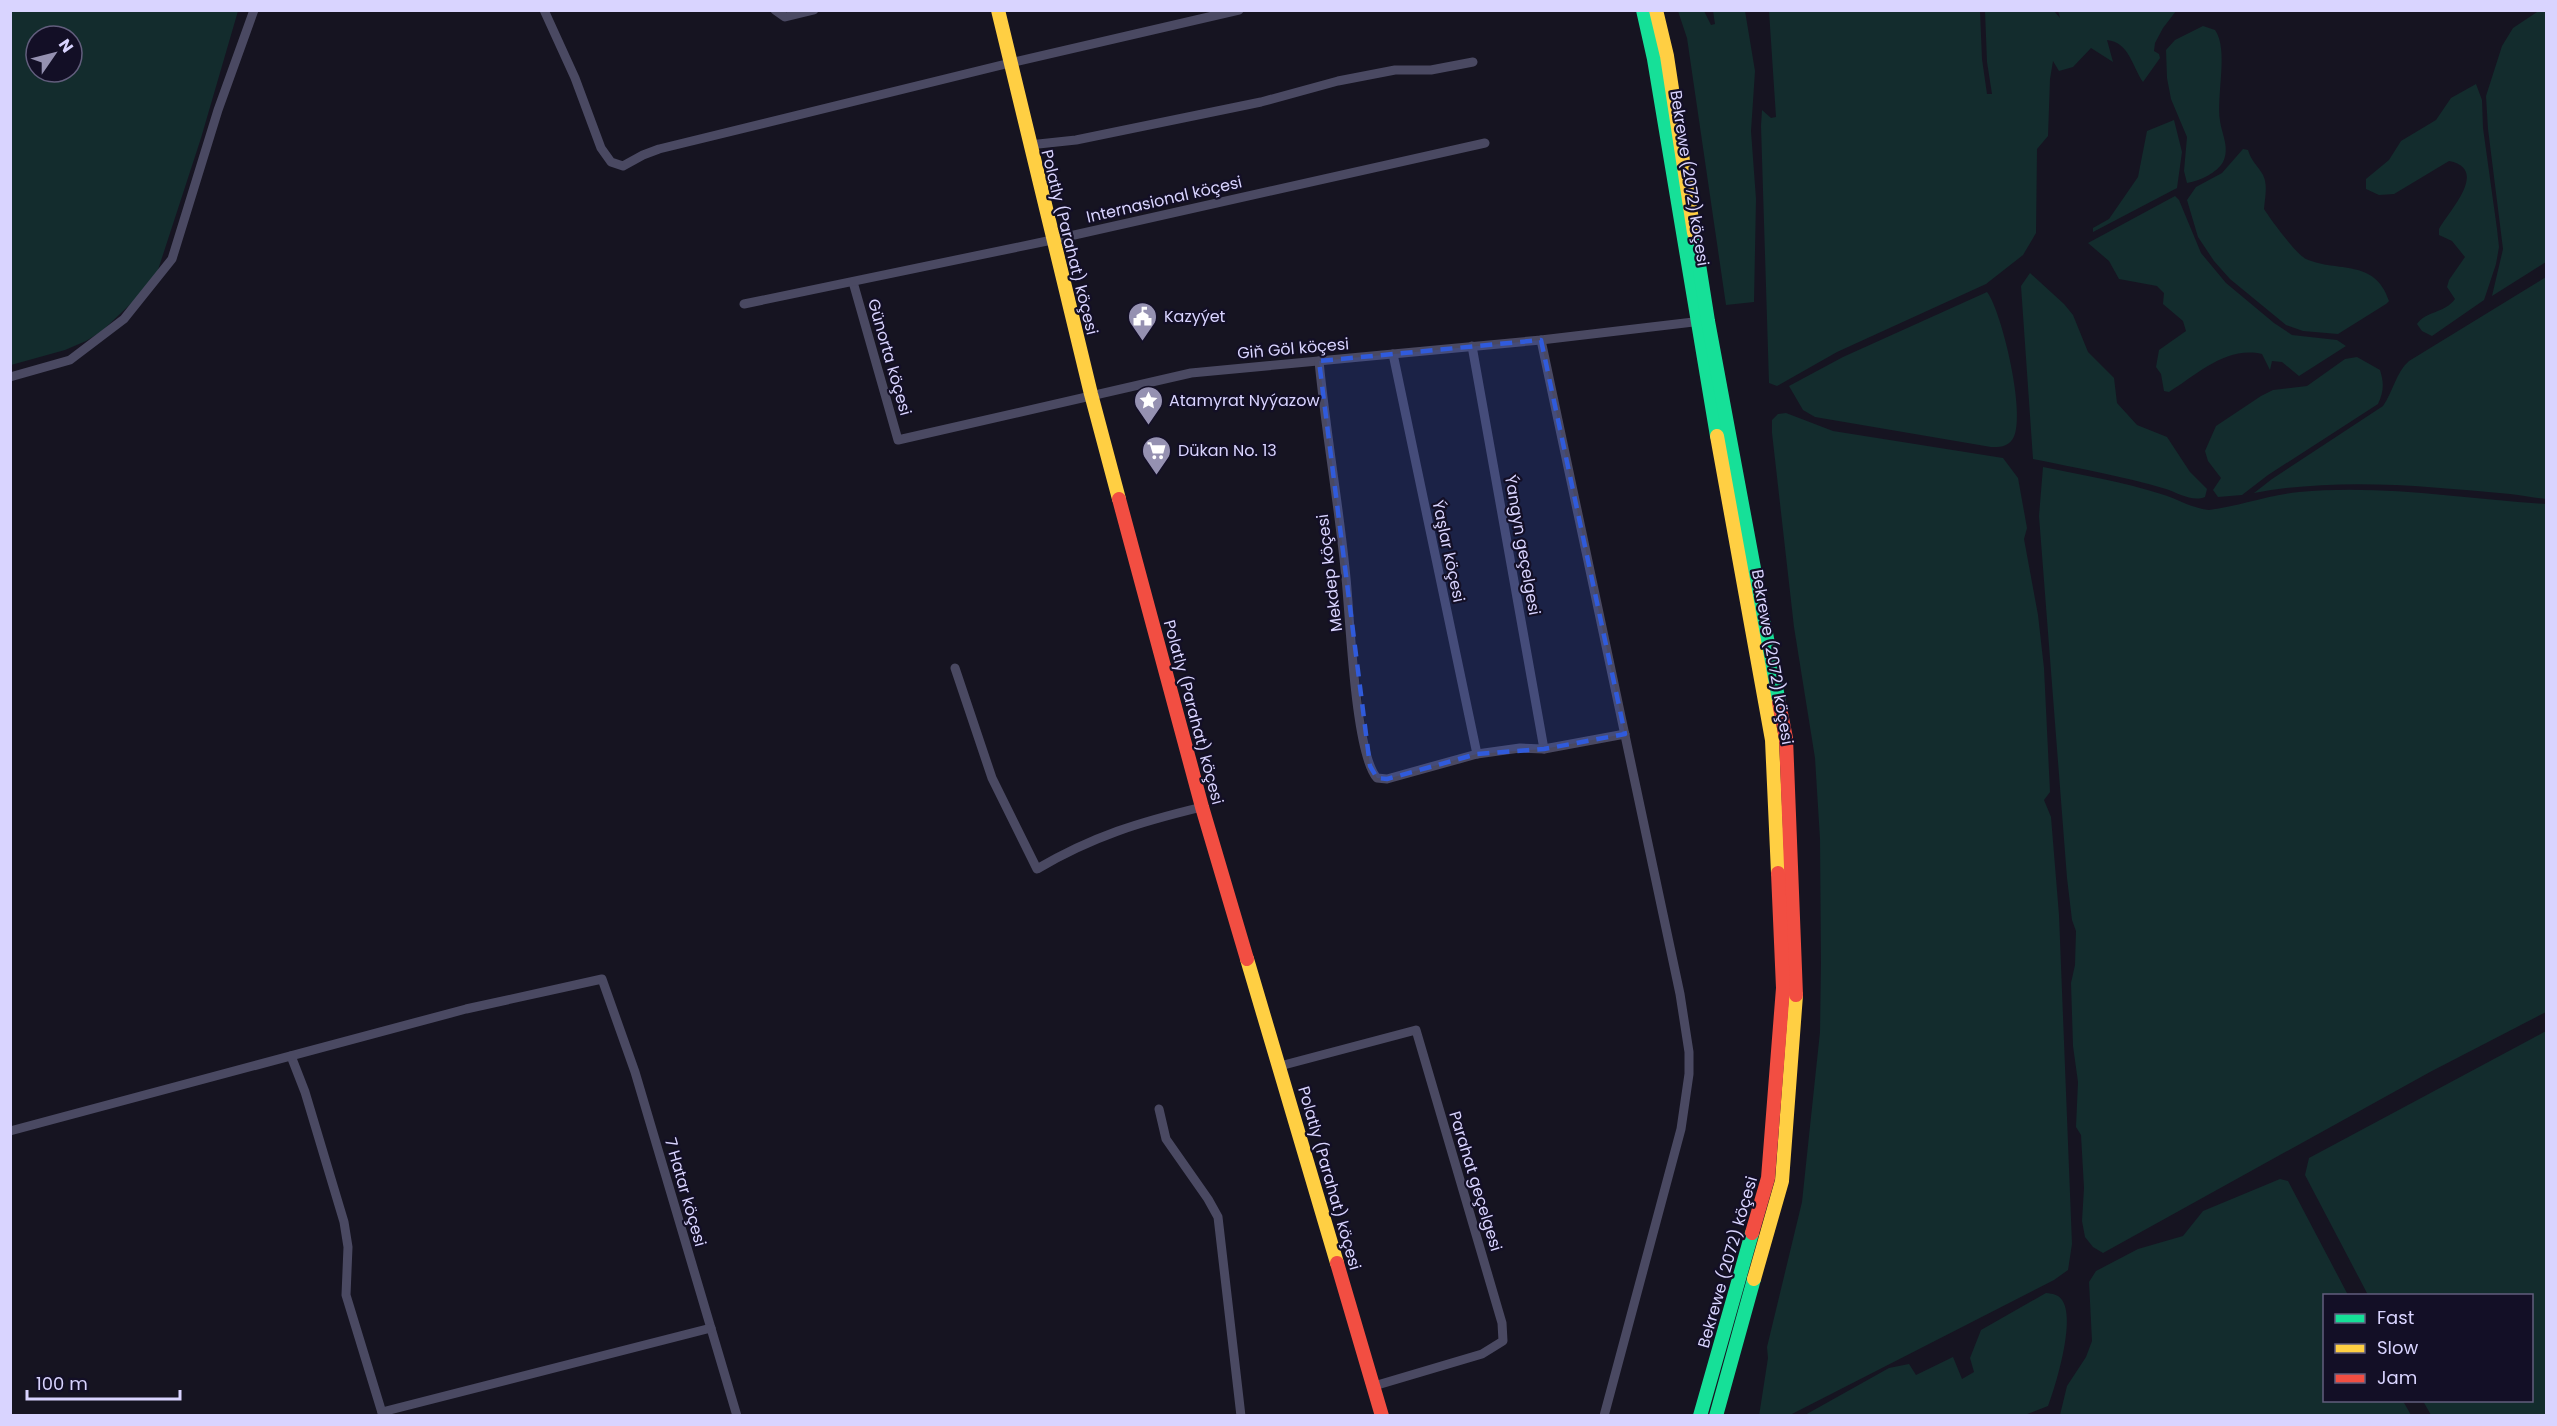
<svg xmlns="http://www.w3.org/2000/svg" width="2557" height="1426" viewBox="0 0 2557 1426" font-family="Poppins,sans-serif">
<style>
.green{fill:#132c2d;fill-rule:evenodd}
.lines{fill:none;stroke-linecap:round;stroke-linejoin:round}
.street{stroke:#4a4962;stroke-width:9}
.fast{stroke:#16e098;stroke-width:14}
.slow{stroke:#ffcf43;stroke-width:14}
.jam{stroke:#f24e42;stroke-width:14}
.marked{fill:#305bdc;fill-opacity:0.2;stroke:#305bdc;stroke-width:4.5;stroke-dasharray:12 8;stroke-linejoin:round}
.labels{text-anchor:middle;stroke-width:4.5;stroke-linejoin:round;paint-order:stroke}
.street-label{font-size:16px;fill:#d9d4ff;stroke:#130f26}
.poi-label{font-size:16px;fill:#d9d4ff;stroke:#130f26;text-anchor:start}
</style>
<rect width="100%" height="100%" fill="#161421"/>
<!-- green -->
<g class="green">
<polygon points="2540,10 2546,11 2546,262 2492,296 2503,249 2488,129 2486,96 2502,46 2513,28"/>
<path d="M11,11H238L201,138L157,273L141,294L102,331L86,341L65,350L11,365ZM36,36H72V72H36Z"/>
<polygon points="1678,11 1704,11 1711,25 1715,24 1713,11 1745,11 1755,71 1751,131 1756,199 1754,302 1726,305 1687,38"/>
<path d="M1769,11H1980L1982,59L1987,94H1992L1987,62L1985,11H2054L2060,18L2058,11H2176L2163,28L2155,43L2154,51L2159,54L2160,58L2143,82C2132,66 2129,42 2107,40L2113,62L2091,48L2073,67L2059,71L2053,61L2050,79L2048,136L2037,149L2036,233L2023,255L1986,284L1837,352L1777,386L1769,383L1761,126L1762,110L1771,118L1776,117Z"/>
<path d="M2203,26L2215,30C2229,50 2216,95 2220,121C2222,135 2230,148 2223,162C2217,173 2199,181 2187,183L2184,171L2187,137L2171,99L2167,78L2166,50L2175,40Z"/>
<path d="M2476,84L2482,100L2483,128L2497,229L2499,247L2496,264L2484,300L2432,336L2422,331L2417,324C2426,311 2445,313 2455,299L2447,287L2449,280L2465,257L2452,241L2439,235V229C2449,211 2490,169 2449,161L2394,194L2379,195L2366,189V179L2389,160L2401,141L2436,120L2451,98Z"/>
<polygon points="2174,120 2182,152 2177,188 2093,232 2093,228 2109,219 2138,177 2147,131"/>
<path d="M2243,149L2248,150C2251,161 2258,166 2263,175C2268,185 2265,197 2264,209C2271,220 2296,254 2306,259C2338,273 2375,258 2389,301L2386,304L2338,334L2303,331L2286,325L2230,279L2214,261L2198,237L2187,200L2196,187L2222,173Z"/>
<path d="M2175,196L2179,200L2201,253L2226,283L2274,323L2292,335L2337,340L2346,346L2299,376L2282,362L2272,361L2270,370L2262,354C2226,346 2198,374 2169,392L2164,391L2161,374L2156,367L2159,350L2186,331L2183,321L2163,304L2164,293L2157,286L2119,279L2109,261L2088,243Z"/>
<path d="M2030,273L2064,304L2073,315L2088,352L2114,378L2117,403L2137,425L2167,437L2190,472L2207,489L2205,497C2192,502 2178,493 2166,489C2122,476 2077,468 2033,459L2021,286Z"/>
<path d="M2546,277V499C2534,498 2522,495 2510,494C2425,486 2338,477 2254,493L2272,479L2383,406C2393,392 2396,372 2409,361Z"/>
<path d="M1987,292C2002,311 2028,421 2012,440C2007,447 1999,447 1991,447L1815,417L1803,410L1789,386L1843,357Z"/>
<path d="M2357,357L2380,370C2384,383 2384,391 2378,404L2268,475L2242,495L2218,497L2213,490L2221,478L2208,461L2205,451L2216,426L2261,396L2273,390L2307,386L2345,359Z"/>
<polygon points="1786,413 1833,431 2003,458 2018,478 2027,528 2024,539 2038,615 2044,668 2050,792 2044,800 2051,817 2059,915 2072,1244 2068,1270 2054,1280 1790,1415 1759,1416 1768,1358 1767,1347 1802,1202 1820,1032 1821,963 1820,839 1815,758 1794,627 1772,433 1772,420 1778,414"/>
<path d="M2043,467C2083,475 2123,482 2161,494C2178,499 2191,508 2209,510C2239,506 2268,495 2299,492C2382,484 2464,499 2546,504V1012L2430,1072L2103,1253L2093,1247L2085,1237L2082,1221L2084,1188L2081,1135L2076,1127L2078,1082L2073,1046L2071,983L2075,965L2076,931L2072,920L2067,878L2039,516Z"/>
<polygon points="2546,1031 2546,1415 2431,1415 2423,1401 2532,1400 2532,1296 2368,1295 2305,1175 2309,1158"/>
<polygon points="2280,1179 2288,1181 2348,1295 2324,1296 2324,1400 2403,1401 2411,1415 2060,1415 2067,1386 2086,1357 2092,1341 2089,1282 2096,1271 2138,1249 2183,1236 2203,1211"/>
<path d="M2046,1293C2053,1294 2058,1294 2062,1300C2076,1319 2056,1385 2048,1406L2022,1416L1805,1415L1889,1368L1909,1364L1916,1375L1953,1357L1962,1379L1974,1372L1970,1358L1981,1330Z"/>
</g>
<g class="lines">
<!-- street -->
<g class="street">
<polyline points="544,10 575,78 601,148 611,162 623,166 643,155 659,149 1010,63 1239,10"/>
<polyline points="775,10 785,17 814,10"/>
<polyline points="1029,145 1076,140 1261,102 1338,81 1395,70 1431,70 1473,62"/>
<polyline points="853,282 898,440 1191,373 1541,340 1702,321"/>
<polyline points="744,304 1052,240 1485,143"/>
<polyline points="1541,340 1680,994 1689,1052 1689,1074 1681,1129 1604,1416"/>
<polyline points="1472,346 1544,749"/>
<polyline points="1393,354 1477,754"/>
<path d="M1319,361C1326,434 1339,505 1346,578C1350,616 1355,754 1377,778L1387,779L1477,754L1520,748L1544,749L1625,734"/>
<polyline points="10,377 70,360 124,319 172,259 218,110 254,10"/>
<path d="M955,668L992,778L1037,869C1093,836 1140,822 1202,807"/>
<polyline points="291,1056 305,1092 344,1222 348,1247 346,1295 383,1416"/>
<polyline points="1280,1066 1416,1030 1502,1323 1503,1341 1482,1354 1374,1386"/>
<polyline points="1159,1109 1166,1139 1208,1199 1218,1217 1241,1416"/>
<polyline points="10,1131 466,1009 602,979 635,1072 737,1416"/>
<polyline points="382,1412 711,1328"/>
</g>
<!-- fast -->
<g class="fast">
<polyline points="1643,10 1654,59 1717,436"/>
<polyline points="1694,233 1708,321 1779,703"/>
<polyline points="1700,1416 1752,1233"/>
<polyline points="1716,1416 1754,1279"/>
</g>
<!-- slow -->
<g class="slow">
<polyline points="998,10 1091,394 1119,499"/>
<polyline points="1656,10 1667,56 1694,233"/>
<polyline points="1717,436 1772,740 1778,873"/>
<polyline points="1247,959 1337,1263"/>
<polyline points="1754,1279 1782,1181 1796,995"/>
</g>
<!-- jam -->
<g class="jam">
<polyline points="1119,499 1202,807 1247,959"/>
<polyline points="1779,703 1786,738 1796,995"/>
<polyline points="1752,1233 1768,1178 1783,988 1778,873"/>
<polyline points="1337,1263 1382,1416"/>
</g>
</g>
<!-- marked area -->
<path class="marked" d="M1541,340L1625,734L1544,749L1477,754L1387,779L1377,778L1370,766L1319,361Z"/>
<!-- icons -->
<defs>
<symbol id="civic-pin" viewBox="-11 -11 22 30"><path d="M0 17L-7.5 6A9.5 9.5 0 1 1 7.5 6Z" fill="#9591b1" stroke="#130f26"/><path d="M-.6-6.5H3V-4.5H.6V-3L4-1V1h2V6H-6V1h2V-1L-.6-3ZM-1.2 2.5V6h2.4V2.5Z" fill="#fff"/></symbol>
<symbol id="sight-pin" viewBox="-11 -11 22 30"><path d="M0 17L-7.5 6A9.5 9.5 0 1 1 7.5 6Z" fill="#9591b1" stroke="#130f26"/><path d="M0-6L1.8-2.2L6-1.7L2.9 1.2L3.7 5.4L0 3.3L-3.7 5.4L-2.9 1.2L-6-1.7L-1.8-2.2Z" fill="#fff"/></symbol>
<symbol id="supermarket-pin" viewBox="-11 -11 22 30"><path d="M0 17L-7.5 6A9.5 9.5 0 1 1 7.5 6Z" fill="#9591b1" stroke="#130f26"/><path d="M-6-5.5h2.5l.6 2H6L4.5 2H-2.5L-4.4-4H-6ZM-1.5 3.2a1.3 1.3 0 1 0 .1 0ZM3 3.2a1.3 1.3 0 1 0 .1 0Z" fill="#fff"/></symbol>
</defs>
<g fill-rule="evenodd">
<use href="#civic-pin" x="1126" y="300" width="33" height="45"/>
<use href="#sight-pin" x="1132" y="384" width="33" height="45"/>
<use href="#supermarket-pin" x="1140" y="434" width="33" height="45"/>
</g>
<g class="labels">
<!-- street labels -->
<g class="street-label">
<text transform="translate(1690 178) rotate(81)" y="6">Bekrewe (2072) köçesi</text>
<text transform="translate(1164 199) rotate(-13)" y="6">Internasional köçesi</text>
<text transform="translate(1070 242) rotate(76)" y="6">Polatly (Parahat) köçesi</text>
<text transform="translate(1293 348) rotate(-5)" y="6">Giň Göl köçesi</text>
<text transform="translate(890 357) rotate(74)" y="6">Günorta köçesi</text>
<text transform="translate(1523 545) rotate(80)" y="6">Ýangyn geçelgesi</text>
<text transform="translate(1449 551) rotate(78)" y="6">Ýaşlar köçesi</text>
<text transform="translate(1329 573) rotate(-97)" y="6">Mekdep köçesi</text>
<text transform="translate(1773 657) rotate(80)" y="6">Bekrewe (2072) köçesi</text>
<text transform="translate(1194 712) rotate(75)" y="6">Polatly (Parahat) köçesi</text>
<text transform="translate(1330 1178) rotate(74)" y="6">Polatly (Parahat) köçesi</text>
<text transform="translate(1476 1181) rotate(73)" y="6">Parahat geçelgesi</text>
<text transform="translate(686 1192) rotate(74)" y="6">7 Hatar köçesi</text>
<text transform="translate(1727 1262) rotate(-74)" y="6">Bekrewe (2072) köçesi</text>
</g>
<!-- poi labels -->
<g class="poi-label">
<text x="1164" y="322">Kazyýet</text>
<text x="1169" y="406">Atamyrat Nyýazow</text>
<text x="1178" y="456">Dükan No. 13</text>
</g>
</g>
<!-- border -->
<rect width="2557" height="1426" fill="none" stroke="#d9d4ff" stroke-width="24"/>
<!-- legend -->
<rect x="2323" y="1294" width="210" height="108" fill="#130f26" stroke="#625e7d" stroke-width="1.5"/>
<rect x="2335" y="1314" width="30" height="9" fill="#16e098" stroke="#625e7d" stroke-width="1.5"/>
<text x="2377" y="1324" font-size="18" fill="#d9d4ff">Fast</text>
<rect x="2335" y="1344" width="30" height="9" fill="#ffcf43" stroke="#625e7d" stroke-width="1.5"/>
<text x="2377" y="1354" font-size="18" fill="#d9d4ff">Slow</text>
<rect x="2335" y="1374" width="30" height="9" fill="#f24e42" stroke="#625e7d" stroke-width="1.5"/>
<text x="2377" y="1384" font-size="18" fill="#d9d4ff">Jam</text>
<!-- north arrow -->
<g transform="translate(54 54) rotate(55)"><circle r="28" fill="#130f26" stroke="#625e7d" stroke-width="1.5"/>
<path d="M0-4.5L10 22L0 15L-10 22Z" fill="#9591b1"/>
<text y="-9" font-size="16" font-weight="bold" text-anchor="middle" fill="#d9d4ff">N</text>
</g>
<!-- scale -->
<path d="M27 1390v9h153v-9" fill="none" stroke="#d9d4ff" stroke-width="3"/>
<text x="36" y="1390" font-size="18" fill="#d9d4ff" stroke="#130f26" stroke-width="4.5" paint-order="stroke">100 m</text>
</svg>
